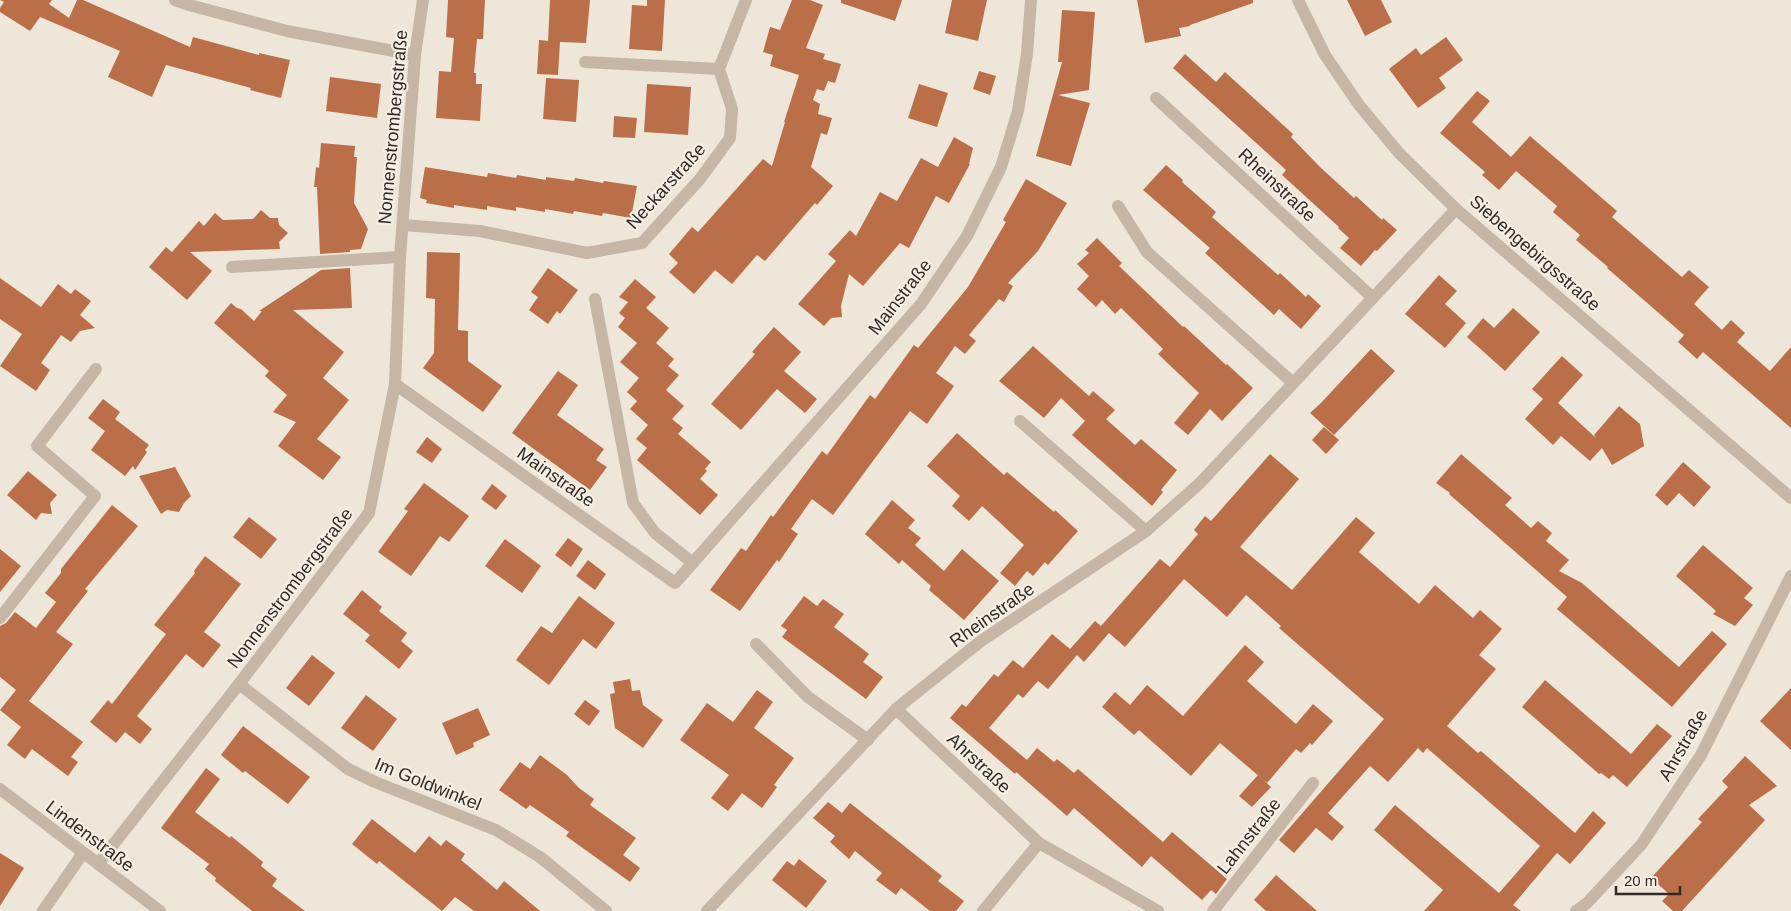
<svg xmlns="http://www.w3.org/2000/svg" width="1791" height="911" viewBox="0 0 1791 911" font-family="Helvetica,sans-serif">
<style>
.building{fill:#bb6f49}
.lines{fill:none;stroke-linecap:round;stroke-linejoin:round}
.service{stroke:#c5b6a5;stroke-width:12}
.minor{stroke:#c5b6a5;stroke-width:12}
.labels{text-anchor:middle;stroke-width:4.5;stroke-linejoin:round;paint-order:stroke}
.street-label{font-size:18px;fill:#312a26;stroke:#f6efe3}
</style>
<rect width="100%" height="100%" fill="#eee6d8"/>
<!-- building -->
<g class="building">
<polygon points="0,0 52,0 49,4 69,18 77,0 83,0 190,47 193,37 259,55 259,53 290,60 281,98 250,90 251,88 166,65 152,97 108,77 120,51 40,17 30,31 0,12 0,8 4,2"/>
<polygon points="448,0 485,0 483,39 477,39 474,73 476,73 476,84 482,84 480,121 436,118 439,71 451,72 454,38 446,37"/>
<polygon points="550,0 590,0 586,43 560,42 558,75 537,74 539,40 548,41"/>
<polygon points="647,0 665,0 662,51 629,49 632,5 647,6"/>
<polygon points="792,0 810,0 823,5 806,48 825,54 823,59 841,64 835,83 828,81 824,91 817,89 813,100 820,104 818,114 832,118 827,135 821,133 811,167 833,186 817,205 815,203 765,261 757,255 732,284 715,270 694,294 669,272 678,263 669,254 692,227 698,232 763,159 772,166 785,122 784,122 799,75 770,66 773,55 763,52 770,27 780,30"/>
<polygon points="841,0 902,0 895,21 841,3"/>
<polygon points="952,0 987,0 978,41 945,33"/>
<polygon points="1137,0 1253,0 1253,3 1190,25 1190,26 1179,28 1181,36 1145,43"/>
<polygon points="1347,0 1381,0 1392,22 1365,36"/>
<polygon points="1062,10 1095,12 1089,90 1058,95 1090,103 1071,166 1036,156 1062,62 1058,62"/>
<polygon points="1446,37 1463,60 1439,78 1446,88 1418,108 1389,69 1416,48 1421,55"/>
<polygon points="1185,54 1216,82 1225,72 1293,134 1291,137 1320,167 1354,198 1356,196 1382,220 1383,218 1397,230 1377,251 1375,250 1361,266 1340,248 1349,238 1338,228 1339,227 1282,175 1286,170 1173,68"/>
<polygon points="979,71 996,76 990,95 973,89"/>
<polygon points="330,77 381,84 377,118 326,111"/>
<polygon points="546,78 579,80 576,122 543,119"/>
<polygon points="647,84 691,87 688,135 644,132"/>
<polygon points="919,84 948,93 937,127 908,118"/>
<polygon points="1477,91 1490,101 1472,122 1511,157 1530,136 1617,211 1612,217 1682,277 1689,270 1709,287 1694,304 1722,330 1731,320 1745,333 1737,342 1770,371 1791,347 1791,428 1703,352 1697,359 1678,342 1684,335 1607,268 1608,267 1576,240 1580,235 1553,212 1557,206 1516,171 1499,190 1482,175 1485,172 1440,133"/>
<polygon points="614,116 637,118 635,138 613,137"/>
<polygon points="954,137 973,148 969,164 970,164 949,203 936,196 909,248 900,243 863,286 849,274 841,306 842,317 831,318 824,326 798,304 836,261 828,254 850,230 856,236 880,192 897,201 921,158 938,167"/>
<polygon points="321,143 355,146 354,157 357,157 354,203 368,229 361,249 350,250 350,252 320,254 317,187 314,187 316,167 319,168"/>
<polygon points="1166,165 1183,180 1182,182 1216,212 1212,217 1278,275 1280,273 1306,297 1308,294 1321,306 1301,329 1279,309 1274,315 1205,253 1210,248 1143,190"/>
<polygon points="425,167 487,177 488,173 516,178 517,175 546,180 546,177 574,181 575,178 603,183 604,181 637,186 631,218 603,213 602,216 574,211 573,214 545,209 545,212 516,207 516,211 487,206 487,210 454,205 454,208 426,203 427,200 420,198"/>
<polygon points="1026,179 1067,203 1038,251 1008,283 1013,286 1004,302 999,299 969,335 976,341 965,354 955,346 936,373 954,386 927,424 910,411 833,515 812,499 791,529 798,534 779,562 777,560 740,611 710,590 741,548 746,551 771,515 773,517 822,451 827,455 870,395 875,399 914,345 918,348 968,287 1006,222 1003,220"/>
<polygon points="261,210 270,218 278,218 279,225 288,233 279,242 280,249 190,252 212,271 187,300 149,267 166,247 172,252 199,221 204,226 215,213 223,220 253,219"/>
<polygon points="1097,238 1122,263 1119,266 1183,327 1184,326 1226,365 1227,364 1253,388 1222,421 1210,409 1188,435 1174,423 1199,393 1158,354 1163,349 1121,308 1115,314 1102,300 1096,307 1077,289 1089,276 1077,264 1089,253 1085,250"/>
<polygon points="427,252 460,253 458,330 468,331 468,361 502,386 483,412 423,368 434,353 435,299 426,298"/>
<polygon points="350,268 352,308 293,310 344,352 323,378 349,400 317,439 341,457 323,480 278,446 296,422 273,412 287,395 265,376 269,371 214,323 231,303 237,308 241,309 254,321 262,311 259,311 321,270"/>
<polygon points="548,268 578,290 560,314 557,311 548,324 529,310 538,297 531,292"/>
<polygon points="1439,275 1457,291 1445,304 1466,323 1445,348 1405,314"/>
<polygon points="0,278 41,307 58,284 71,294 75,289 91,301 80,315 95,328 80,331 71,342 61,335 41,363 50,370 36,391 0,366 22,334 0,319"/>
<polygon points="635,279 656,297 646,308 669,328 656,343 674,359 668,366 679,375 666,390 684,406 672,419 683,428 678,434 711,462 705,469 707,471 700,479 718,495 700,515 637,460 647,448 636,439 648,425 630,409 637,401 627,392 639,378 620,362 637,343 618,327 625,318 619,313 628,302 619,297"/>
<polygon points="1513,308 1540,332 1505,371 1467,337 1483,318 1494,328"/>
<polygon points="774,327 801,352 784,371 817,399 805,413 777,389 741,430 711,404 755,354 752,352"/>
<polygon points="1033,346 1089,396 1093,391 1115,410 1106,419 1135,445 1141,439 1177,470 1161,490 1163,492 1152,506 1072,435 1085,421 1061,398 1044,418 999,381"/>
<polygon points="1371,349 1395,371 1334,435 1310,413 1321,403"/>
<polygon points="1562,356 1583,375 1558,403 1596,438 1594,435 1619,406 1640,424 1644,446 1612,465 1602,448 1590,461 1561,436 1553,445 1525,419 1543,399 1532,389"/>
<polygon points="558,371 578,385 557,415 604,449 596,460 607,467 590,490 512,433"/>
<polygon points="103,399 120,412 115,419 149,445 145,450 147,452 135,470 133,466 125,476 91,450 105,431 88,418"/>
<polygon points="1324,427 1339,440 1326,454 1312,440"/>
<polygon points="957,433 1004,475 1007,472 1054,512 1055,510 1078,531 1048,565 1045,562 1033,576 1027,571 1015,586 1000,573 1024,545 982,506 969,521 952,506 960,496 927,466"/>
<polygon points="427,437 442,449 432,463 416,452"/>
<polygon points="1270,454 1299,479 1240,547 1292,590 1356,517 1375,533 1359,552 1419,604 1435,585 1473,618 1480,610 1502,629 1479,655 1496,669 1447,726 1478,753 1481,751 1575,833 1593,811 1606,823 1570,864 1557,853 1513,905 1521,911 1424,911 1443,890 1374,830 1395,805 1499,893 1540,846 1427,748 1423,753 1418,748 1388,782 1370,766 1328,813 1344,827 1332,841 1316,828 1294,853 1279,840 1384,719 1279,628 1281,626 1246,595 1227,617 1184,579 1125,647 1109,633 1084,662 1077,655 1048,689 1038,681 1023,698 1018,694 989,728 1027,760 1037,748 1054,762 1057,759 1074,773 1078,769 1163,842 1172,832 1227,879 1216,894 1211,890 1202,900 1151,856 1142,867 1074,808 1067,816 1016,772 1015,774 950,718 962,704 966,707 994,674 998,677 1013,660 1023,668 1052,634 1070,649 1095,621 1101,626 1160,559 1170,567 1198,534 1194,530 1205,516 1211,521"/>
<polygon points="1461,454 1512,498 1505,505 1531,528 1538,521 1552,533 1546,541 1569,560 1559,571 1582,583 1679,667 1712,631 1727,644 1672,707 1557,609 1567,597 1449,494 1450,493 1436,483"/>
<polygon points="1683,462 1711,487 1694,507 1679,493 1667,506 1655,495"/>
<polygon points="175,467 191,496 184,503 179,512 167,510 161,514 139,476"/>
<polygon points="28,471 57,495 50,503 52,514 41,513 36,520 7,495"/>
<polygon points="424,483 469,516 449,542 440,536 411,576 378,552 408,511 404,509"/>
<polygon points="492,484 507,496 496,510 481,499"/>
<polygon points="892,500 915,520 908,528 921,538 915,545 944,571 962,549 999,581 964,620 929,590 931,586 902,560 899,564 865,534"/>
<polygon points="112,505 138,526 85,589 88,591 56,632 73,644 29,701 83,742 71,757 78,762 68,776 32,749 25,759 7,745 21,727 0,710 16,690 0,677 0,626 6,623 15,612 36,628 56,602 45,593 61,573 61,569"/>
<polygon points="249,517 277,539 261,559 233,537"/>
<polygon points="568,538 583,549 571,567 555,555"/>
<polygon points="505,539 541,566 522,593 485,566"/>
<polygon points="1703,545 1753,588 1744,598 1753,605 1735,626 1713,614 1716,611 1676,576"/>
<polygon points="0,549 21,566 0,592"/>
<polygon points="205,556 241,584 204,632 221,645 203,668 186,654 137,716 152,729 140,744 125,732 116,743 90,722 108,700 112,704 166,634 154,625 195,573 194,571"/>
<polygon points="588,560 606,574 595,590 576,576"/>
<polygon points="362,590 382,607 379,611 407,633 401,641 413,651 399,669 365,641 370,635 343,614"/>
<polygon points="579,596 615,623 596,649 583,639 549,685 516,660 541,626 552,633"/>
<polygon points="804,596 817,606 823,599 844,614 834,627 869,654 863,662 883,677 866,699 782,637 787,630 781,626"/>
<polygon points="1245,645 1264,662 1247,681 1296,724 1313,704 1333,721 1312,745 1310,743 1301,753 1296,749 1267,783 1220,743 1191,776 1139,730 1134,735 1102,707 1115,692 1130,705 1147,685 1183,716"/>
<polygon points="312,655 335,673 309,706 286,688"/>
<polygon points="630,679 632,691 640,690 643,705 663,720 643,748 615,728 610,694 615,693 613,682"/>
<polygon points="1545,680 1631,754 1657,724 1672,736 1627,787 1613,775 1609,779 1601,773 1599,774 1522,707"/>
<polygon points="1791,688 1791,750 1760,721"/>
<polygon points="757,690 773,702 754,728 794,758 774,785 777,787 762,808 742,793 728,811 711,798 729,775 680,740 707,703 733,722"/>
<polygon points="366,695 397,719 373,751 341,728"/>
<polygon points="585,700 600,711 589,726 574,714"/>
<polygon points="478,708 490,735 473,743 474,747 456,755 442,723"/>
<polygon points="243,726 310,777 288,804 245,771 243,773 221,755"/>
<polygon points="540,755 567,775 579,788 594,799 590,805 636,838 623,855 640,868 630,882 566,836 569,832 530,805 526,809 499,790 520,762 530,769"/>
<polygon points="1745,756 1777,786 1749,805 1765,820 1682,911 1673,911 1662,901 1669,894 1651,878 1702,822 1698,819 1728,787 1722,781"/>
<polygon points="206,768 220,779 195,812 230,838 231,836 263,862 261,866 277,879 272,886 305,911 252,911 215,881 216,878 205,869 209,864 161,828"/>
<polygon points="1258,775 1271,787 1252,807 1239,796"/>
<polygon points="828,802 842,813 850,803 942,876 938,881 964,901 956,911 930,911 901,888 896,895 876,880 882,873 855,851 849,859 830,842 835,836 813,818"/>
<polygon points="372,819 415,853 429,836 441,846 446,840 465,854 461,860 497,890 504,881 540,911 474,911 455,897 442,911 379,861 377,864 352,844"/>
<polygon points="0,853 24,868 0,906"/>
<polygon points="799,859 827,881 806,908 772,880 787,861 794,866"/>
<polygon points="1276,875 1317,911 1266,911 1254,900"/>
</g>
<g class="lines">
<!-- service -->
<g class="service">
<polyline points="1156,98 1373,298"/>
<polyline points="232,267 400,257"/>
<polyline points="0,618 95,496 37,446 96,369"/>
<polyline points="43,911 83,853"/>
<polyline points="1213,911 1313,783"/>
</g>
<!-- minor -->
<g class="minor">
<polyline points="175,0 189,5 287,31 415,55"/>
<polyline points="1298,0 1325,55 1359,105 1399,153 1456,209 1791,498"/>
<polyline points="585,62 719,69"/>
<polyline points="1118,206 1147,252 1293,383"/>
<polyline points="403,225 480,231 587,253 642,243 700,179 730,138 732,109 719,69 746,0"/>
<polyline points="595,299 633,503 655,533 693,563"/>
<polyline points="395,384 675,583 921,304 967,236 1001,167 1018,111 1027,54 1031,0"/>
<polyline points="1020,421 1146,531"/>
<polyline points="756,644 808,697 868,740"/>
<polyline points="239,684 348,769 375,782 496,830 540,857 606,911"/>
<polyline points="896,709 1039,843 1158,911"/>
<polyline points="0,789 160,911"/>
<polyline points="98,864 239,684 369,513 395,384 400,257 415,55 423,0"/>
<polyline points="707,911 896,709 981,641 1146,531 1200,483 1456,209"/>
<polyline points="983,911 1039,843"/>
<polyline points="1576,911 1587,903 1641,845 1701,755 1791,576"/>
</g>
</g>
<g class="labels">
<!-- street labels -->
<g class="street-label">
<text transform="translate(393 127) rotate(-85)" y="6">Nonnenstrombergstraße</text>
<text transform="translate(1277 185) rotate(43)" y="6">Rheinstraße</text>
<text transform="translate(666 186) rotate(-48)" y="6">Neckarstraße</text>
<text transform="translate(1535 253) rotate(41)" y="6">Siebengebirgsstraße</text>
<text transform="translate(900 297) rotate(-52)" y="6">Mainstraße</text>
<text transform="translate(556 477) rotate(35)" y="6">Mainstraße</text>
<text transform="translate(290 588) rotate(-53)" y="6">Nonnenstrombergstraße</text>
<text transform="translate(992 615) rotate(-35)" y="6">Rheinstraße</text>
<text transform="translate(1683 745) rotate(-60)" y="6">Ahrstraße</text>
<text transform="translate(979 763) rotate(43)" y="6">Ahrstraße</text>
<text transform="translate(428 784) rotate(22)" y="6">Im Goldwinkel</text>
<text transform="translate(90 836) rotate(37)" y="6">Lindenstraße</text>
<text transform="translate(1249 836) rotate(-52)" y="6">Lahnstraße</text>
</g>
</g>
<!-- scale -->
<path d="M1616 886v8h64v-8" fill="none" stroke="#312a26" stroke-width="2.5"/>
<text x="1624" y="886" font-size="15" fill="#312a26" stroke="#f6efe3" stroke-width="4" paint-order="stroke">20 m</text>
</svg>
